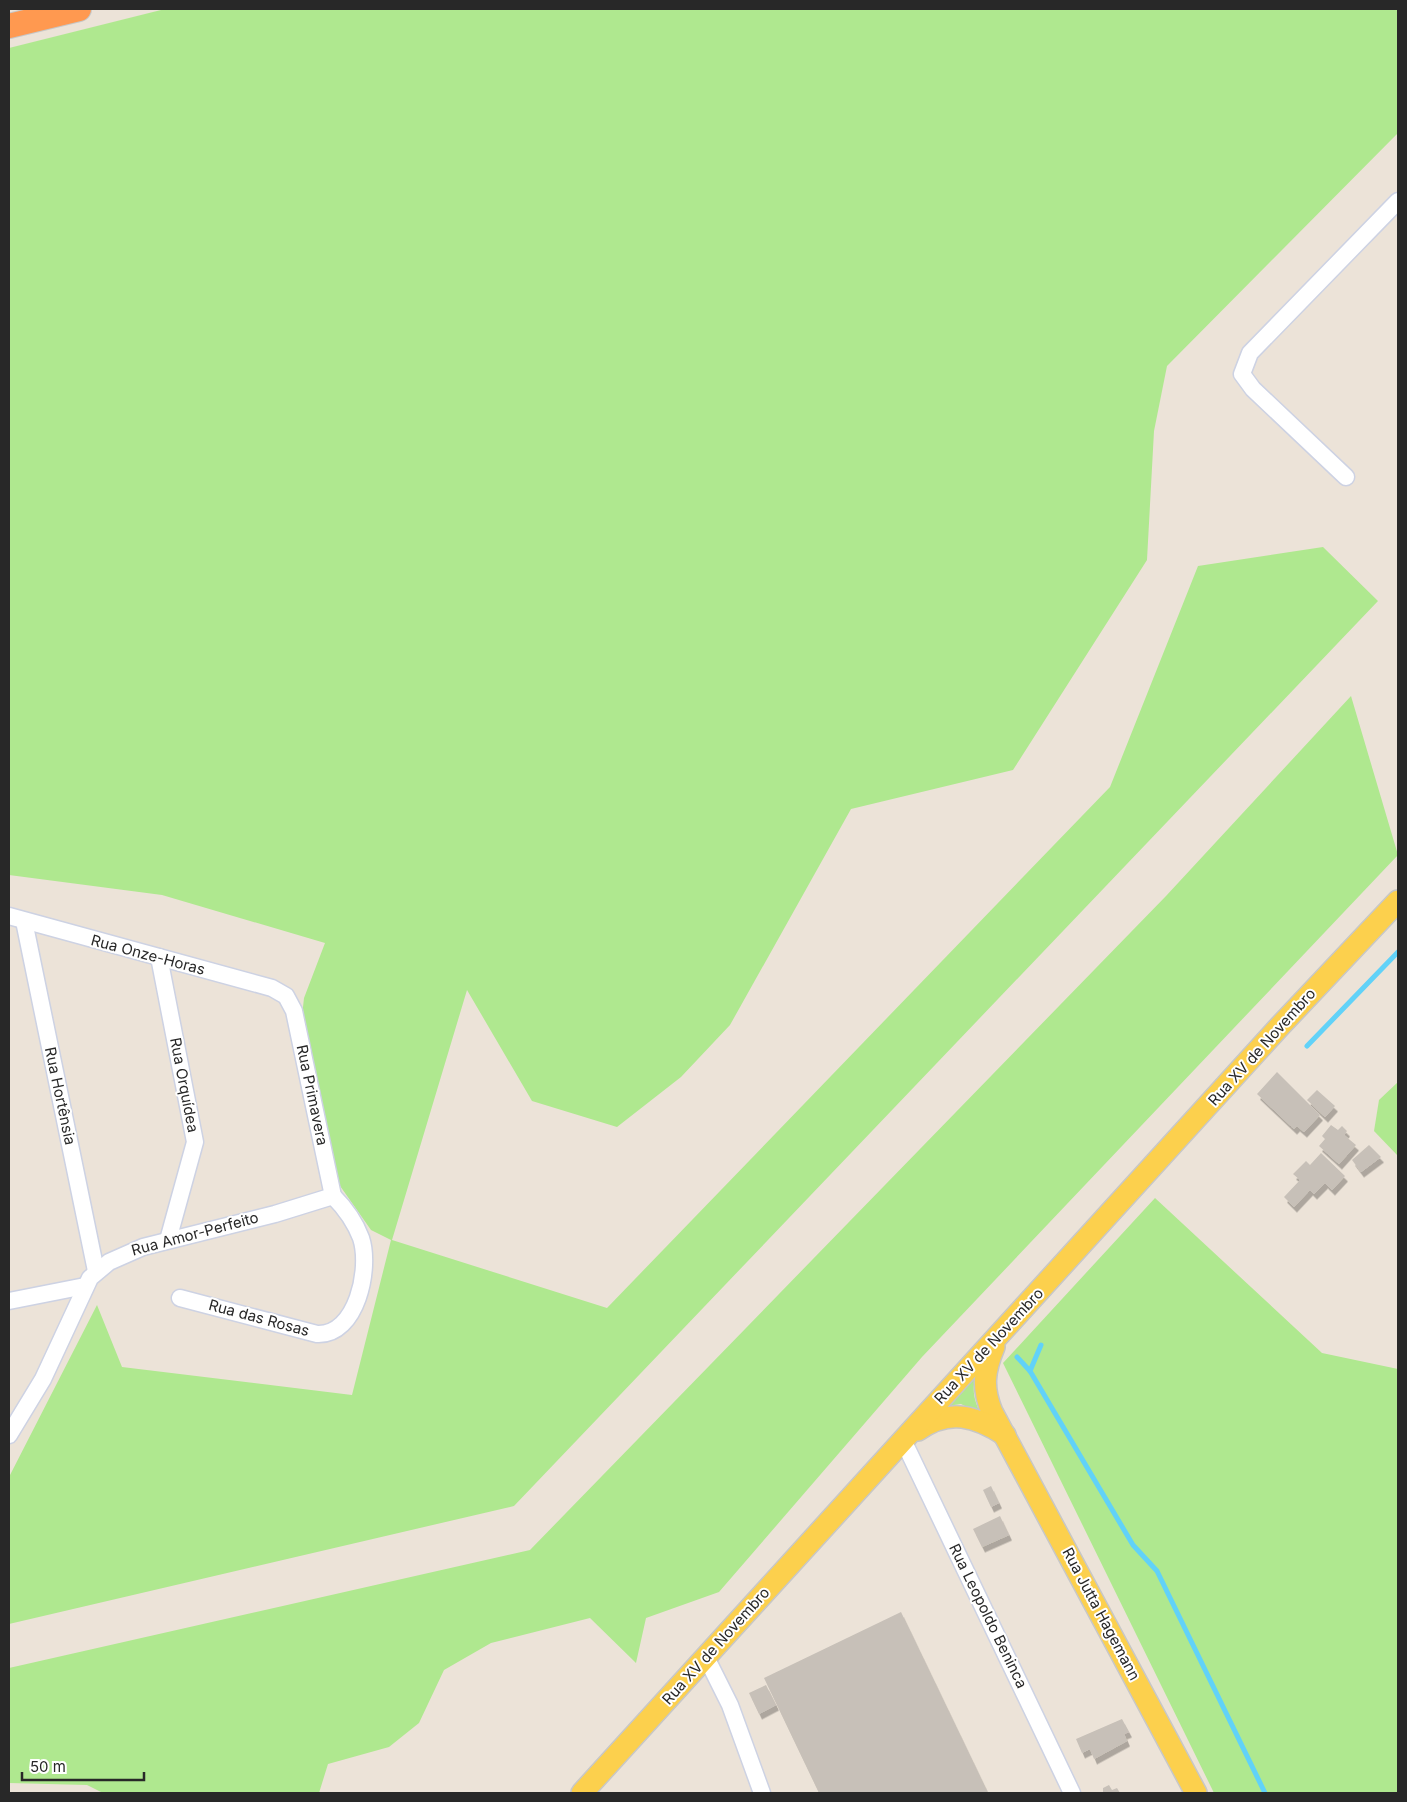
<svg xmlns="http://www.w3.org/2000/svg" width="1407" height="1802" viewBox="0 0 1407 1802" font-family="Inter,sans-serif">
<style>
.green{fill:#afe88f}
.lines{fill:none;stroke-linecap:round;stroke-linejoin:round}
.stream{stroke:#61d2f8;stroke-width:5}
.building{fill:#c7c0b8;filter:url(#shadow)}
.minor-casing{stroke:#cdd2e3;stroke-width:19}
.major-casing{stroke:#c7c7c7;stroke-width:24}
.highway-casing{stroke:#c7c7c7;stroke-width:26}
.minor{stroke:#fff;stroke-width:16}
.major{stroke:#fcd04d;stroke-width:21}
.highway{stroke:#ff9950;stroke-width:24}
.labels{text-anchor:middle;stroke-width:4;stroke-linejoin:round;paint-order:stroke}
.street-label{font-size:15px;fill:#282828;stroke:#fff}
</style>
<defs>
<filter id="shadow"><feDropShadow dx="3" dy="5.5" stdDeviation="0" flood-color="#0004"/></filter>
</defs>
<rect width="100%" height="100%" fill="#ece3d8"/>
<!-- green -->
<g class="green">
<polygon points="165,9 1398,9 1398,133 1167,366 1154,431 1147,560 1013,770 851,809 730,1025 681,1077 617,1127 532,1101 467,990 392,1240 607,1308 1110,787 1198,566 1323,547 1378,601 514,1506 9,1624 9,1477 97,1305 122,1367 352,1395 391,1240 371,1230 338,1183 302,1016 304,998 325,943 162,895 9,875 9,48"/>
<polygon points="1351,696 1398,855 922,1357 719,1592 646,1618 636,1663 590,1618 491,1643 444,1670 419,1723 389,1747 328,1764 319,1793 103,1793 87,1785 9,1783 9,1668 530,1550 1166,896"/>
<polygon points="1398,1082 1398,1156 1374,1131 1379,1100"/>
<polygon points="1155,1198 1322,1353 1398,1369 1398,1793 1214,1793 1003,1363"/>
<path d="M980,1364C972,1383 971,1395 981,1414L961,1404L947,1406Z"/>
</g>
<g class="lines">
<!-- stream -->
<g class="stream">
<polyline points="1307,1046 1398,952"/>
<polyline points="1017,1357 1030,1371 1133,1545 1157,1571 1265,1793"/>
<polyline points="1030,1371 1041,1345"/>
</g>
</g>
<!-- building -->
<g class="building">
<polygon points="1277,1072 1320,1115 1304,1132 1297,1126 1294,1129 1257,1094"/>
<polygon points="1317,1090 1335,1106 1325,1117 1307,1100"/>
<polygon points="1331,1125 1338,1130 1342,1126 1347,1131 1344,1135 1356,1145 1339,1164 1319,1146 1325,1139 1322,1136"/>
<polygon points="1369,1145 1381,1157 1361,1172 1352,1160"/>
<polygon points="1321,1153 1345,1176 1332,1190 1325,1183 1314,1194 1310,1190 1294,1207 1284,1197 1300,1180 1293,1174 1306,1161 1310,1165"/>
<polygon points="991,1486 999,1503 991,1507 983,1490"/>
<polygon points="1000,1516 1009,1535 982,1547 973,1529"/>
<polygon points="901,1612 988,1793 819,1793 764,1678"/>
<polygon points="766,1685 776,1705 759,1714 749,1693"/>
<polygon points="1122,1719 1129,1732 1124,1734 1127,1741 1094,1759 1090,1749 1082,1753 1076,1739"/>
<polygon points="1109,1785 1112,1790 1117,1788 1120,1793 1103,1793 1103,1788"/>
</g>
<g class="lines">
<defs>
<g id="minor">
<polyline points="1346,477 1253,389 1242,374 1250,353 1398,201"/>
<polyline points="9,916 272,988 286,996 294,1011 333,1196"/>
<polyline points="24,921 96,1271"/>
<polyline points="159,957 195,1142 168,1240"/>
<path d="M180,1298L317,1334C357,1336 371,1268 361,1238C355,1222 345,1208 333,1196"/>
<polyline points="9,1301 85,1286"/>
<polyline points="9,1435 43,1379 90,1278 109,1262 143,1247 275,1214 333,1196"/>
<polyline points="903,1440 1072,1793"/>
<polyline points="706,1657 730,1705 762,1793"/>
</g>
<g id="major">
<path d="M994,1347C984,1371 982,1388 992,1412L1196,1793"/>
<path d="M918,1430C949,1408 976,1416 1005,1435"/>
<polyline points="582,1793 1280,1026 1398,901"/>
</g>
<polyline id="highway" points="9,26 79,9"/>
</defs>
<!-- minor casing -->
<use href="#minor" class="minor-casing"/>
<!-- major casing -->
<use href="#major" class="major-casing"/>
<!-- highway casing -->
<use href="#highway" class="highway-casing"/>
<!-- minor -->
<use href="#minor" class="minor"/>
<!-- major -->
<use href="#major" class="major"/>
<!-- highway -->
<use href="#highway" class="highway"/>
</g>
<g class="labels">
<!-- street labels -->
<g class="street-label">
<text transform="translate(148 955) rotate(15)" y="5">Rua Onze-Horas</text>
<text transform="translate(1262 1047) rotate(-48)" y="5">Rua XV de Novembro</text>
<text transform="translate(184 1085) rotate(79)" y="5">Rua Orquídea</text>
<text transform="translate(312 1095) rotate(78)" y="5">Rua Primavera</text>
<text transform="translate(60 1096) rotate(78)" y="5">Rua Hortênsia</text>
<text transform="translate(195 1234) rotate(-15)" y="5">Rua Amor-Perfeito</text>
<text transform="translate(259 1318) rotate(15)" y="5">Rua das Rosas</text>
<text transform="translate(989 1346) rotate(-47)" y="5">Rua XV de Novembro</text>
<text transform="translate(1101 1614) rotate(62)" y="5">Rua Jutta Hagemann</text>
<text transform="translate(988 1616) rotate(64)" y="5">Rua Leopoldo Beninca</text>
<text transform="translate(716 1646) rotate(-48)" y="5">Rua XV de Novembro</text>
</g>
</g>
<!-- border -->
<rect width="1407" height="1802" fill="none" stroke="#282828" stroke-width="20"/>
<!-- scale -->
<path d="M22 1772v8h122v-8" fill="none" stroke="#282828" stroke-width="2.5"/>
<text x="30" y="1772" font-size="15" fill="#282828" stroke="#ffffff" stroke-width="4" paint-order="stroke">50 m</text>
</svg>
